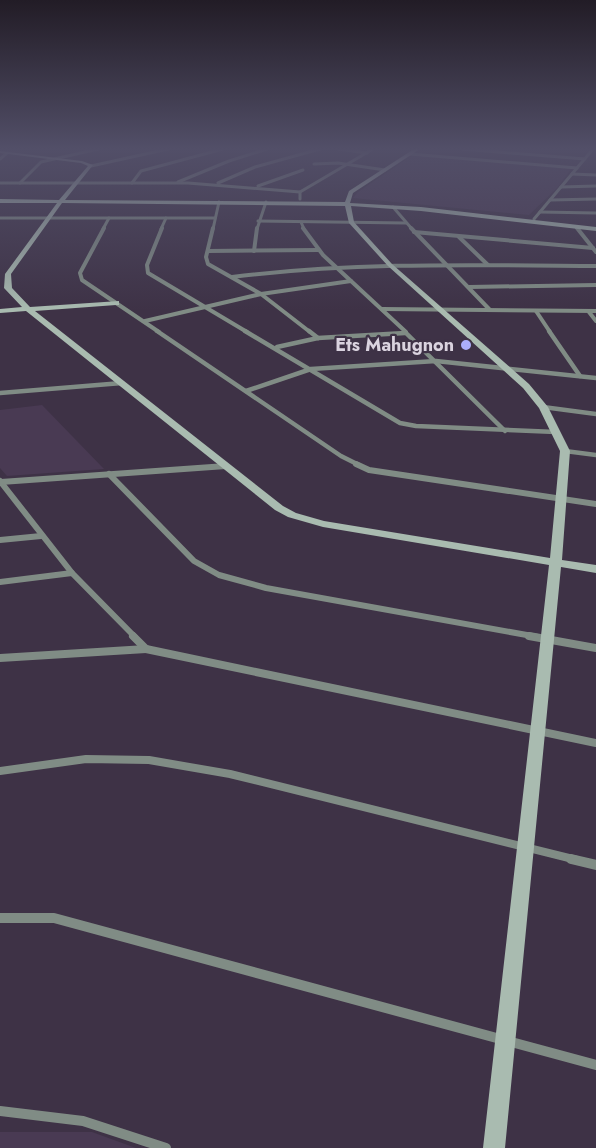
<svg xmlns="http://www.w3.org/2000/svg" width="596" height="1148" viewBox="0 0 596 1148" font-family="Jost,sans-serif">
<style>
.built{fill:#493a53}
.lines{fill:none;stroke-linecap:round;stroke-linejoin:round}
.street-far5{stroke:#808c85;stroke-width:3}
.street-far4{stroke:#808c85;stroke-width:4}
.street-far3{stroke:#808c85;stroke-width:4.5}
.street-far2{stroke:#808c85;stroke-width:6}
.street-far1{stroke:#808c85;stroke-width:8}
.street{stroke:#808c85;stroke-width:10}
.secondary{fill:#a9bbb0;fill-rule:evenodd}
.poi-dot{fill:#acaffb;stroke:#3e3246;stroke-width:2}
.labels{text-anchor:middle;stroke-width:4.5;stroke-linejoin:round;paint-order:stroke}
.far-poi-label{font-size:18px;font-weight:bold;fill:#dad3df;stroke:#3e3246;text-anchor:end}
</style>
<rect width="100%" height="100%" fill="#3e3246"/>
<!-- built -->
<g class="built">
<polygon points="413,155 571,169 558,187 529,215 353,198 358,192"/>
<polygon points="42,405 104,469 7,476 0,468 0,410"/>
<polygon points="0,1132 92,1132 136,1148 0,1148"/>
</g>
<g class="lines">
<!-- street-far5 -->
<g class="street-far5">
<polyline points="338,149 367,153"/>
<polyline points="462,149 585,159"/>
<polyline points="410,154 577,168"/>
<polyline points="0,159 7,153"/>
<polyline points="314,164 338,163 385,170"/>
<polyline points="91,166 168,149"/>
<polyline points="572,174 596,175"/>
<polyline points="178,182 229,161 267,149"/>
<polyline points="0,183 188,183 300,192"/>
<polyline points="20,183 41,162 98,149"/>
<polyline points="132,183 141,171 223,149"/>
<polyline points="218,183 255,167 320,149"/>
<polyline points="258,186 303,170"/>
<polyline points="561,187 596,186"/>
<polyline points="300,199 300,192 373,149"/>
<polyline points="550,200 596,199"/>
<polyline points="393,207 412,229"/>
<polyline points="540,212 596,213"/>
<polyline points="0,218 215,218"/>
<polyline points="534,219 593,149"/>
<polyline points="258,221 406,223"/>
<polyline points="301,222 304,229"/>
<polyline points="576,227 578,229"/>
<polyline points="103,229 109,218"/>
<polyline points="161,229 166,218"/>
<polyline points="213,229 219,202"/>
<polyline points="257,229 266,202"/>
</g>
<!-- street-far4 -->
<g class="street-far4">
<polyline points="104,228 80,273 82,280 159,332"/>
<polyline points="162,228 147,265 148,273 247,332"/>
<polyline points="213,228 206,257 208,264 261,294 310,332"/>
<polyline points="303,228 323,255 406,332"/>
<polyline points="411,228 490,310"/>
<polyline points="577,228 596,252"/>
<polyline points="414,232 593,248"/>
<polyline points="459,237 488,265"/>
<polyline points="208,251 318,250"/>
<polyline points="254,251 257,228"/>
<path d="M232,277C353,262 474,265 596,266"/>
<polyline points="469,287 596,285"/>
<polyline points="382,309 596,311"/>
<polyline points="536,311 550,332"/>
<polyline points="589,312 596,321"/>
<polyline points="145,321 261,294 351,281"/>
</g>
<!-- street-far3 -->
<g class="street-far3">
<polyline points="157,331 341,456 359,465"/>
<polyline points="245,331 400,423 416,426 556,432"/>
<polyline points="309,331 318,338"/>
<polyline points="404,331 505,431"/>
<polyline points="549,331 580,376"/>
<polyline points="277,347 318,338 405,333"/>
<polyline points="246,391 311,369 436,361 596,378"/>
<polyline points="0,393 122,383"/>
<polyline points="543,407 596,414"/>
<polyline points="565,451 596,455"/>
</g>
<!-- street-far2 -->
<g class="street-far2">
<polyline points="356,464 369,470 596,504"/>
<polyline points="109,474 194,561 219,575 266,588 538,637"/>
<polyline points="0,481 72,573 135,637"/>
<polyline points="1,482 226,466"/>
<polyline points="0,540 41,536"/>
<polyline points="0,582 72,573"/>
</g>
<!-- street-far1 -->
<g class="street-far1">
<polyline points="133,636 146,649 596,743"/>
<polyline points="529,636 596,648"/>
<polyline points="0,658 146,649"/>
<polyline points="0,771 86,759 149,760 230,774 577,860"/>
</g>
<!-- street -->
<g class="street">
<polyline points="571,859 596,865"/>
<polyline points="0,918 54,918 596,1065"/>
<polyline points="0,1111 83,1121 166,1148"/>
</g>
<!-- secondary -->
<path class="secondary" d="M414,149H420L353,193L350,203L421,207L596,227V231L421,211L351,206L354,222L392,264L529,384L548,407L570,451L562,560L596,565V573L561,567L505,1148H483L549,565L323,527L288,517L275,510L26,311L0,313V309L22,307L4,288L5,274L57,203H0V199L59,200L88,166L81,163L0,153V151L82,161L93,165L65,200L345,202L349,191ZM62,203L345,206L349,223L388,266L523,388L539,408L560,451L550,558L324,521L296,513L283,506L35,311L116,305H119V301L30,307L12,288L11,274Z"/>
</g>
<!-- sky -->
<linearGradient id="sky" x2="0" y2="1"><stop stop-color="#221c26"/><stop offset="0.48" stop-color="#524f68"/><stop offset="1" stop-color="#524f68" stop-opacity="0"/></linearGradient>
<rect width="596" height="310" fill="url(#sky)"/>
<!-- markers -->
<circle class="poi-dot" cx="466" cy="345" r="6"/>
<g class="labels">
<!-- far-poi labels -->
<g class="far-poi-label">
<text x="454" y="351">Ets Mahugnon</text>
</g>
</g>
</svg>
